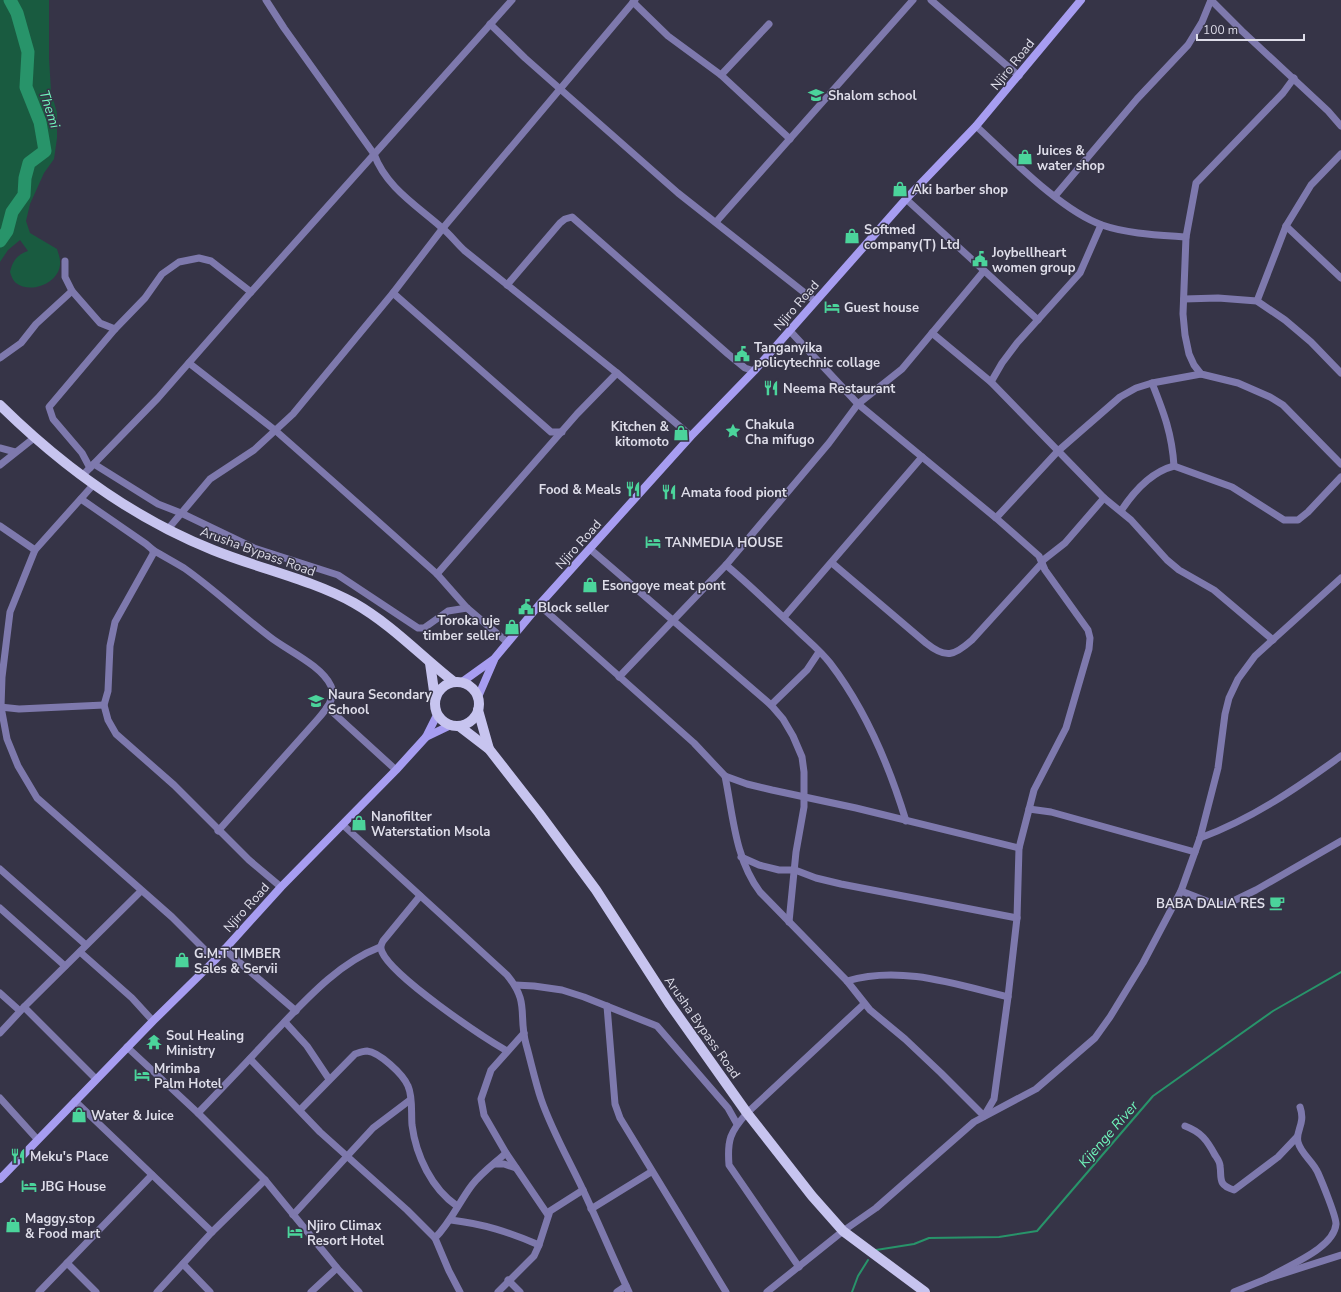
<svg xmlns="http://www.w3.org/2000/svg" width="1341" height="1292" viewBox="0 0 1341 1292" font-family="'Nunito Sans',sans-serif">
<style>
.green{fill:#195b40}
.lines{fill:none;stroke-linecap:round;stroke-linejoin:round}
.stream{stroke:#28946a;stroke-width:2}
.river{stroke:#28946a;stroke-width:13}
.street{stroke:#7e79ad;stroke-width:7}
.secondary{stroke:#a79df1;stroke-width:8}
.primary{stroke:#c7c4ef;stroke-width:10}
.labels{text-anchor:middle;stroke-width:3;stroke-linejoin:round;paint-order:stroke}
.street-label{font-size:13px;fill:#dedde9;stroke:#363447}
.poi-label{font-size:13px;font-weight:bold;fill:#dedde9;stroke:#363447;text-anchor:start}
.water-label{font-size:14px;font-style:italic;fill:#70f7bc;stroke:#363447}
</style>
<rect width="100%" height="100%" fill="#363447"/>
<!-- green -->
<path class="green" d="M0,0H49V58L51,91L57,113V138L54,159L44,173L30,204L26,221L30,233L57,249C58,253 60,257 60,261C62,282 31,295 16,283C13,281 11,275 10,272C13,260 17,255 28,251L20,240L8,250L0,262Z"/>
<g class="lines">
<!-- stream -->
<g class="stream">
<polyline points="876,1250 914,1244 929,1238 999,1237 1037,1231 1153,1096 1273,1011 1341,972"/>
<polyline points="852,1292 858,1276 868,1260"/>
</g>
<!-- river -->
<polyline class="river" points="0,241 7,231 12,212 24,195 25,178 29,163 45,151 40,122 26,87 28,52 17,13 10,0"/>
<!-- street -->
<g class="street">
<path d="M266,0L284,28L374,154C386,187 416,205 441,227C450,234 457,244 465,251L617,373L691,436"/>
<polyline points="931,0 1019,76"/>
<polyline points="1211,0 1242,31 1328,111 1341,126"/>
<polyline points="633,2 668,36 721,75 790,139"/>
<polyline points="490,24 525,58 678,193 815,301"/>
<polyline points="721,75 769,24"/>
<polyline points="1294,78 1283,93 1196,183 1186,237 1183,314 1185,335 1189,354 1194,365 1201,374 1238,383 1270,397 1283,405 1341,464"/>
<path d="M976,126C1009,156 1060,210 1102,225C1128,234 1158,235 1186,237"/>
<polyline points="1055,196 1137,99 1188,45 1202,22 1211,0"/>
<polyline points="906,199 1038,320"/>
<polyline points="716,222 913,0"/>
<polyline points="1286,226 1341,278"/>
<polyline points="65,261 65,277 72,291 100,323 115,329"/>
<polyline points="507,285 560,223 565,219 572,217 728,354 745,368 754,371"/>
<polyline points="393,293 551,432 562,432"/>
<polyline points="1184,299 1218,298 1257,301 1285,320 1311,342 1341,373"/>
<polyline points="1257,301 1286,226 1311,185 1341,154"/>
<polyline points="932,333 991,382 1104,498 1131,520 1167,560 1179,570 1214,590 1273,640"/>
<polyline points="0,358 21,343 36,324 72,291"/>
<polyline points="189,363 276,431 336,484 437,574 467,608 507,642"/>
<polyline points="991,382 1002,363 1017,343 1080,273 1101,225"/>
<path d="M1152,383C1164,413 1172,434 1174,466"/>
<polyline points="0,448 15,452"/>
<polyline points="94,464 158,504 181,513 254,548 338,575 418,628 424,628 448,611 467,608"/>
<polyline points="0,465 34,438"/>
<polyline points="90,468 82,453 53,419 49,407 115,329 145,298 162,274 179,262 199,258 211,261 251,292"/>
<polyline points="82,476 158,398 251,292 512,0"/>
<polyline points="94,484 35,550 10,612 2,677 1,707 7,739 18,766 37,798 172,917 215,960"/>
<polyline points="81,499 146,544 153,550 153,554 115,622 110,646 108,691 104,705 108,720 116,734 174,785 249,860 281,887"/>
<path d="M1121,511C1134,491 1151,472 1174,466L1232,487L1284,520H1298L1308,512L1341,477"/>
<polyline points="996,518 1058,451 1120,397 1136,388 1152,383 1201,374"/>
<polyline points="0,526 35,550"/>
<polyline points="168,529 210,479 254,450 293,414 393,293 443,228 635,0"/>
<polyline points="590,549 771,705 783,719 793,736 802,757 804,772 804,807 796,852 789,922"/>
<path d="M153,550C163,556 174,562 184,568C214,589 241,615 270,637C288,651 321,665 331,686C337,698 324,712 317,720L218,831"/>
<polyline points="1042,561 1065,543 1104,498"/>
<path d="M832,563L926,643C946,659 954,656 972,640L1042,563"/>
<path d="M726,565C751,586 772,607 796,629C807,640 820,650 830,663C866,710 889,765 906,821"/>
<polyline points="437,574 577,414 617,373"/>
<polyline points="539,605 694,743 725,776 747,784 772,790 856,808 1019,848"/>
<polyline points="784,617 922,457"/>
<polyline points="619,677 726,565 829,443 858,404 902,369 983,272"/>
<polyline points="771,705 807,670 819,652"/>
<polyline points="0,707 19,709 104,705"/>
<polyline points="327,707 396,770"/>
<path d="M725,776C733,815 735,859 760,892L847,981L870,1010L905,1039L941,1073L984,1116L994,1099L1008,997L1017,918L1019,848L1034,790L1066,728L1089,649L1090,638L1088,630L1045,570L1039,556L996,518L858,404L790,331"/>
<polyline points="1029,809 1051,812 1195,852"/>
<path d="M343,825L507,975C530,1003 518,1014 526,1044C531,1062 535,1081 541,1099C552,1131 569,1160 583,1190C599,1224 613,1258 629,1292"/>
<path d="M1200,838C1252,819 1297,788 1341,756"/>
<polyline points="741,857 759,865 779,870 795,870 816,878 841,884 1017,918"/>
<polyline points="0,869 86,945"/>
<polyline points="1181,891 1217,905 1227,904 1256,890 1341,841"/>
<path d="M420,896L383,941C381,945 380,947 382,952C393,977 481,1036 507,1051"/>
<polyline points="0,908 65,966"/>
<polyline points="224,949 296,1011"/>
<polyline points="80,952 132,998 153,1021"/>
<path d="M847,981C900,965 955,984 1008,997"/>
<polyline points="515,985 534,986 562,990 584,997 657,1026 728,1108 737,1124"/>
<polyline points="0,993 20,1011"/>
<polyline points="607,1006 615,1104 620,1118 726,1292"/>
<polyline points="24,1007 96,1079"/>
<polyline points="285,1022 307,1046 329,1079"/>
<polyline points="0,1033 24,1007 141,891"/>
<polyline points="524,1033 491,1070 481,1099 484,1115 506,1153 548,1215"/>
<polyline points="127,1047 198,1113 265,1180 337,1268 359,1292"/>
<polyline points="250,1059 320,1132 407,1210 435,1238 449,1271 460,1292"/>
<polyline points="0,1098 37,1139"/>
<polyline points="75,1101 212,1232"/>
<path d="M300,1110L355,1054C358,1053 363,1051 367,1051C379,1052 403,1074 408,1086C413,1097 411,1113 412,1125C416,1156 432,1189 457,1206"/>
<path d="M198,1113C222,1088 246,1063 270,1037C303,1003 336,964 380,947"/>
<path d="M1185,1126C1201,1132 1207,1140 1215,1155C1217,1158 1220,1162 1220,1166C1222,1178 1217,1185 1234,1190L1278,1157L1297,1137"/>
<polyline points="494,1164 504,1164 516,1168"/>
<polyline points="591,1209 651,1172"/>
<polyline points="293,1215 373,1128 410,1100"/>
<path d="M451,1220C484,1224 509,1232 539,1245"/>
<path d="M435,1238C451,1222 459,1202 472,1185C481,1173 495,1163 506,1153"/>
<polyline points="67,1263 96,1292"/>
<polyline points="183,1264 210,1292"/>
<path d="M799,1267L729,1165C727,1140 730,1132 747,1113L864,1004"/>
<path d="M1266,1279C1286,1266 1334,1249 1336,1224C1336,1216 1322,1182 1318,1173C1313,1161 1301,1154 1298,1142C1295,1131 1306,1124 1300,1107"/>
<polyline points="508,1280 520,1292"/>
<polyline points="39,1292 152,1175"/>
<polyline points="157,1292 212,1232 265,1180"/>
<polyline points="311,1292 337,1268"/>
<polyline points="498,1292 534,1256 539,1245 550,1211 583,1190"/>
<polyline points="617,1292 626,1286"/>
<polyline points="767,1292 843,1231 876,1208 974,1122 1036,1089 1095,1038 1110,1017 1143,963 1181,891 1200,838 1218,768 1225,714 1229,698 1238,679 1255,656 1341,578"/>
<polyline points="1234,1292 1266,1279 1341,1255"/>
</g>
<!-- secondary -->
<g class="secondary">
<polyline points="462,682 494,659 539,605 691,436 754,371 906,199 976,126 1081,0"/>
<polyline points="478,697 494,660"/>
<polyline points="426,737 451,725"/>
<polyline points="0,1179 153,1021 215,960 281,887 396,770 426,737 437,715"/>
</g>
<!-- primary -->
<g class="primary">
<path d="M0,405C61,465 133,518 213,550C260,569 310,579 354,603C391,624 421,656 454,682"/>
<polyline points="430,663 435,698"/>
<circle cx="457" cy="704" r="22"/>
<polyline points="478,710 489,749"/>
<polyline points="459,726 489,749 539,813 596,890 669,1003 747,1113 812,1196 843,1231 925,1292"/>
</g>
</g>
<!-- icons -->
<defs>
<symbol id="school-bare" viewBox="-9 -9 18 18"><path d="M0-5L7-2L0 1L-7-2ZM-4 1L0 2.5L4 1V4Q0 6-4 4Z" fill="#4bd49b" stroke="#363447" stroke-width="2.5" paint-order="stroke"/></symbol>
<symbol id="shop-bare" viewBox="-9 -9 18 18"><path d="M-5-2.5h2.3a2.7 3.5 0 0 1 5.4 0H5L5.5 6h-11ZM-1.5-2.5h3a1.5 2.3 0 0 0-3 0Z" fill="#4bd49b" stroke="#363447" stroke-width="2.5" paint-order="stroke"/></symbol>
<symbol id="civic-bare" viewBox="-9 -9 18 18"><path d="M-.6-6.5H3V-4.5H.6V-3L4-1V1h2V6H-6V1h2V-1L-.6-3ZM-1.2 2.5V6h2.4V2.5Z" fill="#4bd49b" stroke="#363447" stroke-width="2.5" paint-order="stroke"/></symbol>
<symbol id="hotel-bare" viewBox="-9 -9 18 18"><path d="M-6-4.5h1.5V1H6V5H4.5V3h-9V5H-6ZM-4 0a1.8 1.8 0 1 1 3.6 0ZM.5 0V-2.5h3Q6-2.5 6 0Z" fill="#4bd49b" stroke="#363447" stroke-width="2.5" paint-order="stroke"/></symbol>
<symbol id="restaurant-bare" viewBox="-9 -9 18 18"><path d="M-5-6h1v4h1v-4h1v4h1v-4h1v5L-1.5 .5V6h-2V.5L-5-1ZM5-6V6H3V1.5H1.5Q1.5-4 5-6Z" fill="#4bd49b" stroke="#363447" stroke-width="2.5" paint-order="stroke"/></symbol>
<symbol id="sight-bare" viewBox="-9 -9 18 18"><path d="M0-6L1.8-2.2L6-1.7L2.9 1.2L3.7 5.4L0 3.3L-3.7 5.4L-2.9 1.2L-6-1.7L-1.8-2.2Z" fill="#4bd49b" stroke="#363447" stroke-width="2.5" paint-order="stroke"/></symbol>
<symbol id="cafe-bare" viewBox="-9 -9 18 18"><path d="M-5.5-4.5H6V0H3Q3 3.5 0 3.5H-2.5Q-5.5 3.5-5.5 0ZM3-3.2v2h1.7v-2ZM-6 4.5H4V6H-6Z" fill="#4bd49b" stroke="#363447" stroke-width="2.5" paint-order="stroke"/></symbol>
<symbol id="temple-bare" viewBox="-9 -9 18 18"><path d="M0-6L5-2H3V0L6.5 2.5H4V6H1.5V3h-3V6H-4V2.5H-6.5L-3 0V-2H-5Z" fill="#4bd49b" stroke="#363447" stroke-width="2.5" paint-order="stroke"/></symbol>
</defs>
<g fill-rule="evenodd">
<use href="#school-bare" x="805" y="84" width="22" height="22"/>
<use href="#shop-bare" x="1014" y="146" width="22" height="22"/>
<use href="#shop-bare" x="889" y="178" width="22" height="22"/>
<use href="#shop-bare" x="841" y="225" width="22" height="22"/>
<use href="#civic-bare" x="969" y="248" width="22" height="22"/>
<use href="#hotel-bare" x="821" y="296" width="22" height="22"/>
<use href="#civic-bare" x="731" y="343" width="22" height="22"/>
<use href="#restaurant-bare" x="760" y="377" width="22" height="22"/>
<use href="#sight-bare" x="722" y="420" width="22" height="22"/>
<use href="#shop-bare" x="670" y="422" width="22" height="22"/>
<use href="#restaurant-bare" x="622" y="478" width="22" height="22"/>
<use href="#restaurant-bare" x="658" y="481" width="22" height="22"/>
<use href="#hotel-bare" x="642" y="531" width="22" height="22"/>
<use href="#shop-bare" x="579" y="574" width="22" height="22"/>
<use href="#civic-bare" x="515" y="596" width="22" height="22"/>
<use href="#shop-bare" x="501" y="616" width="22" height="22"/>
<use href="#school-bare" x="305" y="690" width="22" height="22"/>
<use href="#shop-bare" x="348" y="812" width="22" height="22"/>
<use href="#cafe-bare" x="1266" y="892" width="22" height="22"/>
<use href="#shop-bare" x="171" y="949" width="22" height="22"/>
<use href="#temple-bare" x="143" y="1031" width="22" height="22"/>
<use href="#hotel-bare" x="131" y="1064" width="22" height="22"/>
<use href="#shop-bare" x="68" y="1104" width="22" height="22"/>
<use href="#restaurant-bare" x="7" y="1145" width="22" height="22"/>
<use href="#hotel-bare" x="18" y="1175" width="22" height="22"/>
<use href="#shop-bare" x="2" y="1214" width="22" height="22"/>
<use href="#hotel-bare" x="284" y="1221" width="22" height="22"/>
</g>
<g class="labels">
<!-- street labels -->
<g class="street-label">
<text transform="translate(1012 64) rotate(-51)" y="5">Njiro Road</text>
<text transform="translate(796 305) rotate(-49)" y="5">Njiro Road</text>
<text transform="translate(578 544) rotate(-48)" y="5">Njiro Road</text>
<text transform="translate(258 551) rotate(20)" y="5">Arusha Bypass Road</text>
<text transform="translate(246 907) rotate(-48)" y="5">Njiro Road</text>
<text transform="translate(703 1027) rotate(55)" y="5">Arusha Bypass Road</text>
</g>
<!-- poi labels -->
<g class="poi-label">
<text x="828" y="100">Shalom school</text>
<text x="1037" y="155">Juices &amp;<tspan x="1037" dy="15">water shop</tspan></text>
<text x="912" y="194">Aki barber shop</text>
<text x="864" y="234">Softmed<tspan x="864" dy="15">company(T) Ltd</tspan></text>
<text x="992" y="257">Joybellheart<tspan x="992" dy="15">women group</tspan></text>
<text x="844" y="312">Guest house</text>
<text x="754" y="352">Tanganyika<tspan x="754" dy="15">policytechnic collage</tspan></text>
<text x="783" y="393">Neema Restaurant</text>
<text x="745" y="429">Chakula<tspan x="745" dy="15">Cha mifugo</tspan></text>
<text x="669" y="431" text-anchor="end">Kitchen &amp;<tspan x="669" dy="15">kitomoto</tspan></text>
<text x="621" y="494" text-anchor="end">Food &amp; Meals</text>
<text x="681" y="497">Amata food piont</text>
<text x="665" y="547">TANMEDIA HOUSE</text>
<text x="602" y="590">Esongoye meat pont</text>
<text x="538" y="612">Block seller</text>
<text x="500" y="625" text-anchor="end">Toroka uje<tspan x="500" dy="15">timber seller</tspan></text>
<text x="328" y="699">Naura Secondary<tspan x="328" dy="15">School</tspan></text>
<text x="371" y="821">Nanofilter<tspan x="371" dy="15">Waterstation Msola</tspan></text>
<text x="1265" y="908" text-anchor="end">BABA DALIA RES</text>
<text x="194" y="958">G.M.T TIMBER<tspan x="194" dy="15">Sales &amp; Servii</tspan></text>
<text x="166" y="1040">Soul Healing<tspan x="166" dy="15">Ministry</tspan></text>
<text x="154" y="1073">Mrimba<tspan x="154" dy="15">Palm Hotel</tspan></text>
<text x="91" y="1120">Water &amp; Juice</text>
<text x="30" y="1161">Meku's Place</text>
<text x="41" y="1191">JBG House</text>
<text x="25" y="1223">Maggy.stop<tspan x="25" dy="15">&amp; Food mart</tspan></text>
<text x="307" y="1230">Njiro Climax<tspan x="307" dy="15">Resort Hotel</tspan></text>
</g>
<!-- water labels -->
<g class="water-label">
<text transform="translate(50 109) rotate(72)" y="5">Themi</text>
<text transform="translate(1108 1134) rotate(-49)" y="5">Kijenge River</text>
</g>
</g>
<!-- scale -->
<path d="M1197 34v6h107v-6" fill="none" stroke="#dedde9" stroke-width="2"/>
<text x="1203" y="34" font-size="12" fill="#dedde9" stroke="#363447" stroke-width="3" paint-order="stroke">100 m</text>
</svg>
